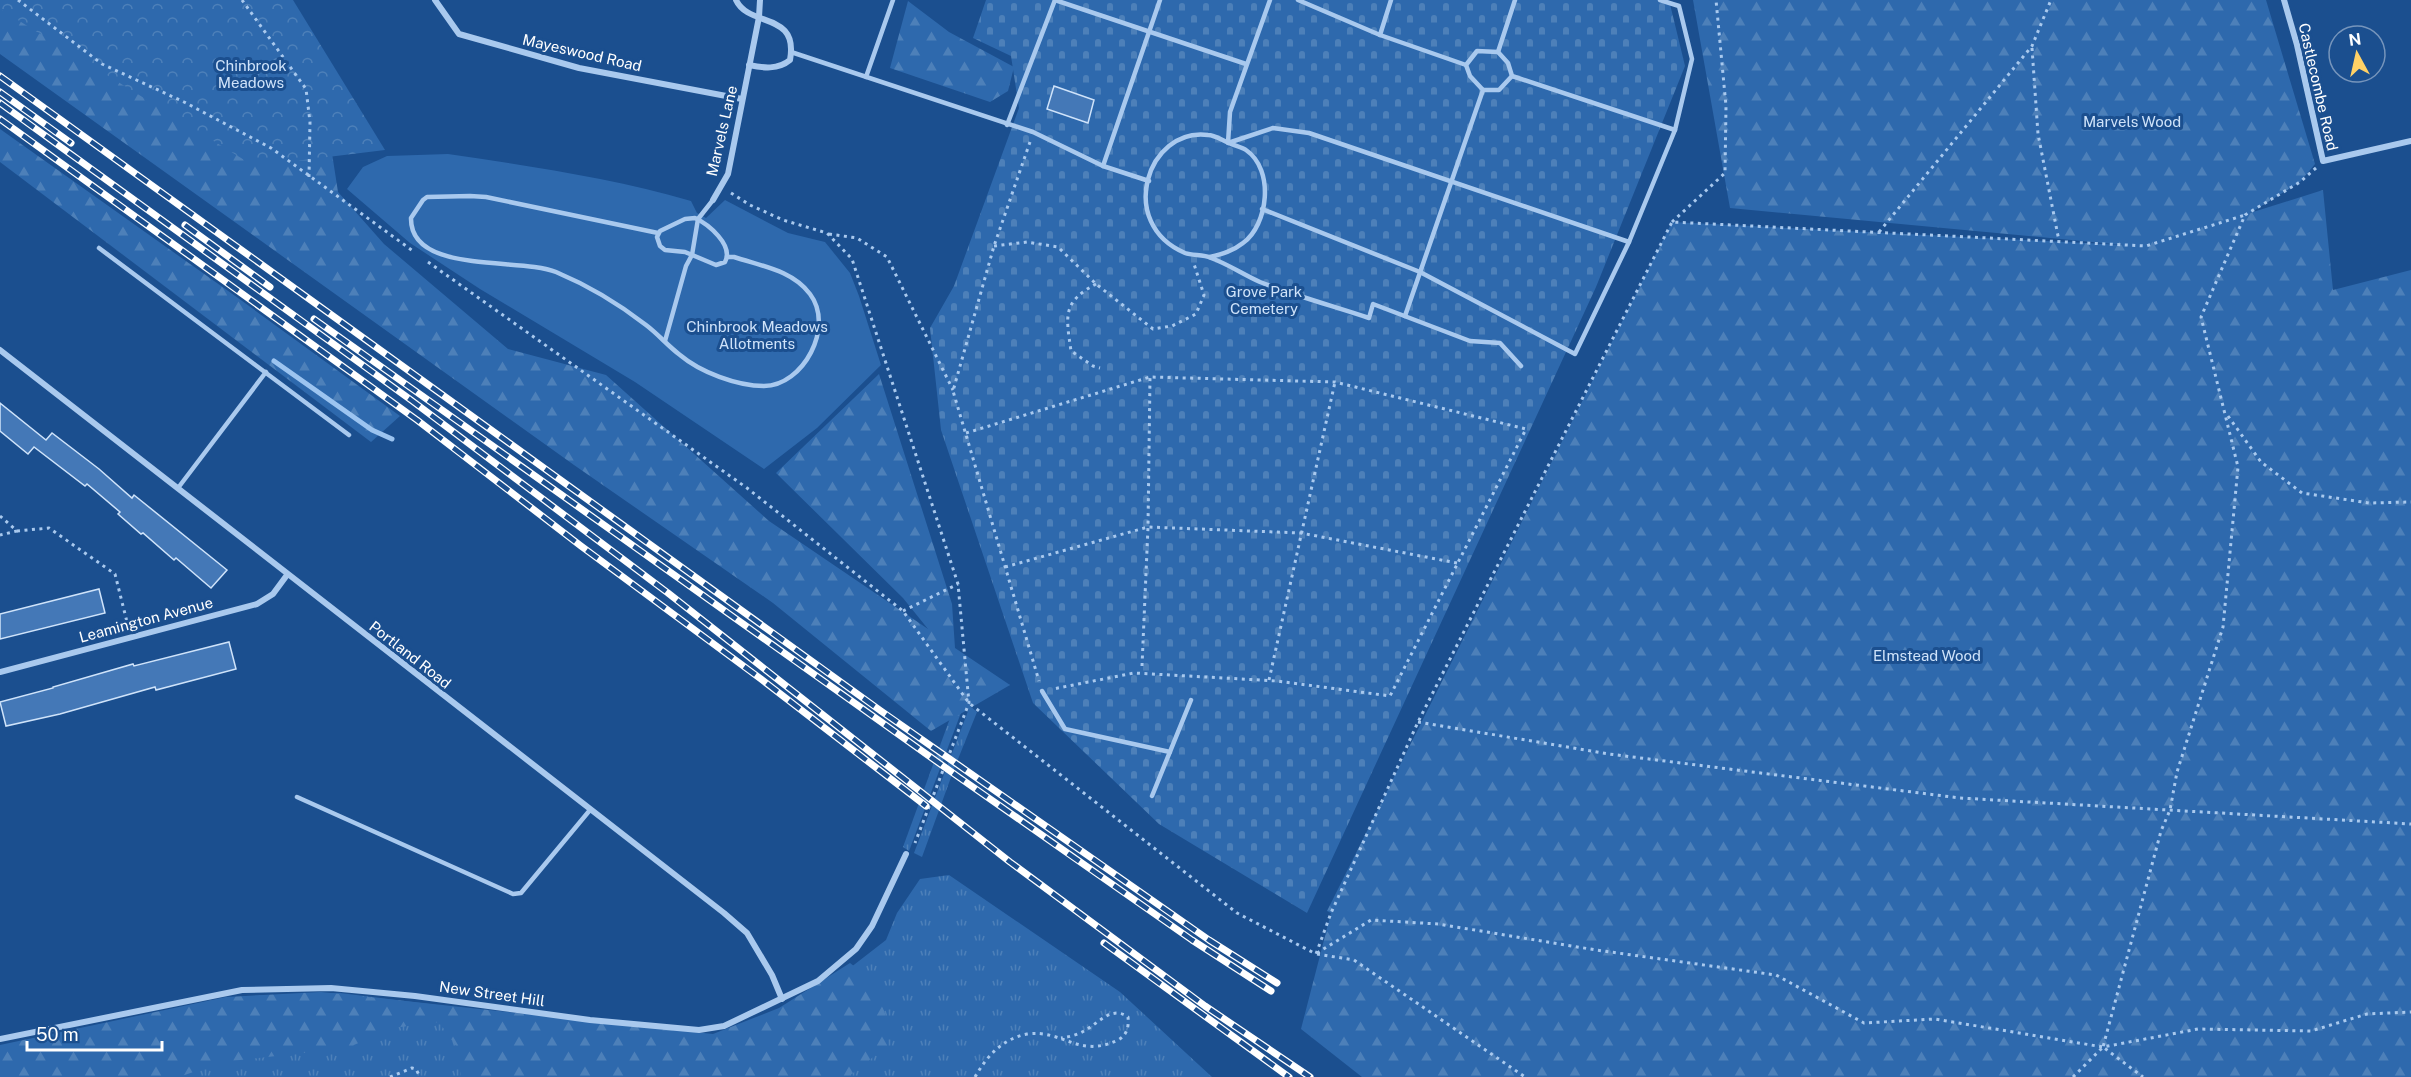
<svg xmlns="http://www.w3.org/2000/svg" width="2411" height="1077" viewBox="0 0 2411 1077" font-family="'Public Sans',sans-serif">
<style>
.grass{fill:url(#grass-tufts)}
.forest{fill:url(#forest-firs)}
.cemetery{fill:url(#cemetery-stones)}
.park{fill:url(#park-crowns)}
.garden{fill:#2e69ad}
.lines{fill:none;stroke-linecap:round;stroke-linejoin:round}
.stream{stroke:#9cc4f0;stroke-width:5}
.building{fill:#4478b7;stroke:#cfe3fa;stroke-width:1.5}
.path{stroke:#a9c9ee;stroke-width:3;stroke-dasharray:3 4.5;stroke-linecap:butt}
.lane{stroke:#a9c9ee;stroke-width:4.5}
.street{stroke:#a9c9ee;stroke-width:6}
.rail-casing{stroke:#fff;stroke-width:7}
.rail{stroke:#1b4f8f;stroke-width:4.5;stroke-dasharray:14;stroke-linecap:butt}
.labels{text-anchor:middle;stroke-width:6;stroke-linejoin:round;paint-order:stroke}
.street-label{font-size:15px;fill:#fff;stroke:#1b4f8f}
.park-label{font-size:15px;fill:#cfe3fa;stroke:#1b4f8f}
</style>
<defs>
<pattern id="grass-tufts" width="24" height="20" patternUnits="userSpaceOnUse" patternTransform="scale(1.5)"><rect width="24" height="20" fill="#2e69ad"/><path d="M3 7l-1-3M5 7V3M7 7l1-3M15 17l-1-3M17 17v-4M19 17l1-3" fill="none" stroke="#4d80b9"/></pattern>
<pattern id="forest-firs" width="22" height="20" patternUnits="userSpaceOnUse" patternTransform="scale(1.5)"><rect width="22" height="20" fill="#2e69ad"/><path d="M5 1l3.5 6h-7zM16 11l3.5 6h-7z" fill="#4d80b9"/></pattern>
<pattern id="cemetery-stones" width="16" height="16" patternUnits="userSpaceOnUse" patternTransform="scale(1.5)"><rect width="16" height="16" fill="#2e69ad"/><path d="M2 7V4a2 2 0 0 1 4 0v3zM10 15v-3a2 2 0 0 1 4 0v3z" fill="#4d80b9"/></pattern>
<pattern id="park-crowns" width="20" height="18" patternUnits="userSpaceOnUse" patternTransform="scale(1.5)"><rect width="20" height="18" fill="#2e69ad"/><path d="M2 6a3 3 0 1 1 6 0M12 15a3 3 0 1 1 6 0" fill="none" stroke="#4d80b9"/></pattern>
</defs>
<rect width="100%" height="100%" fill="#1b4f8f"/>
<!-- grass -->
<g class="grass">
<polygon points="965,702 909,851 903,847 953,710"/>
<polygon points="970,706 977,712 954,769 922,857 914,853"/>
<polygon points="949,875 1120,992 1212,1077 0,1077 0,1048 245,996 340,993 713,1039 770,1024 837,978 886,940 897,913 920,879"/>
</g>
<!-- forest -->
<g class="forest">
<polygon points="0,0 327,121 338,192 384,244 508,349 606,375 769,521 928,629 903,598 776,473 879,374 952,604 955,648 1010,685 931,731 773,603 574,465 0,54"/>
<polygon points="1693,0 2266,0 2315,164 2300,182 2250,213 2323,190 2333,290 2411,270 2411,1077 1362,1077 1301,1029 1331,913 1327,911 1672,222 2124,245 1730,208"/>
<polygon points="908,1 949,32 1014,67 1008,91 990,102 890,68"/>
<polygon points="0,129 238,298 400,416 371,442 0,162"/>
<polygon points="850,963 873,981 890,1027 887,1046 848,1077 460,1077 463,1056 439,1022 393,1028 347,1048 222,1062 179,1077 0,1077 0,1045 226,997 321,992 713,1034 779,1008"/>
</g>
<!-- cemetery -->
<polygon class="cemetery" points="986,0 1669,0 1685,66 1596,287 1307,913 1159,824 1033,703 941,430 930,328 954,286 1019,108 1011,56 973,38"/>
<!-- park -->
<polygon class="park" points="0,0 293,0 385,150 254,166 0,9"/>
<!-- garden -->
<path class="garden" d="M448,154C529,166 612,178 691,201L697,213L706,218L725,200L788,233L825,242L850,273L859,296L881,365L817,428L764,469L635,382L480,289L410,243L347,189L363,167L387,156Z"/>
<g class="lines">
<!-- stream -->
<polyline class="stream" points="274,361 372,430 392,439"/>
</g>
<!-- building -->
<g class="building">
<polygon points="1054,86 1094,100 1088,123 1047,109"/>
<polygon points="0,403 46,440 52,433 99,469 132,498 134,495 227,570 211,588 176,558 174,560 143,533 141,534 118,514 120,512 87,484 85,486 34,447 28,454 0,431"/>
<polygon points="99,589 105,613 0,639 0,614"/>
<polygon points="229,642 236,669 156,690 155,687 60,714 6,726 0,702 53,688 53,687 133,664 134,666"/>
</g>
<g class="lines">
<!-- path -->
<g class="path">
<polyline points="18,0 102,64 184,102 271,148 413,251"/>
<polyline points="242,0 306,89 310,122 309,177"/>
<polyline points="2032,48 2038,134 2059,241"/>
<polyline points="1030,142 994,246 953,391 1039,681"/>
<polyline points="2316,168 2300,182 2245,215 2201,317 2238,467 2223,627 2177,772 2170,810 2161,831 2103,1047 2198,1029 2311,1031 2367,1014 2411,1012"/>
<polyline points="731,193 750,205 783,220 827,233 852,259 958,584 969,703 915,843"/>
<polyline points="1672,222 1725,173 1726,106 1716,0"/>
<polyline points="1879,232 2032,46 2051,0"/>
<polyline points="829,234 857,238 887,257 953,390"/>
<polyline points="994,246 1027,242 1058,247 1096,284 1153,329 1172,326 1196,314 1204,295 1194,264"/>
<polyline points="428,262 747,488 903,611 969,703 1237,913 1316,954 1331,913 1418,722 1672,222 2146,246 2245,215"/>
<path d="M1096,284C1062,302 1066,316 1071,351L1093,366L1100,368"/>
<polyline points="2228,416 2261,462 2302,493 2369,503 2411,502"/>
<polyline points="966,433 1150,377 1335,382 1526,429 1390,696 1277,681 1134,673 1053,689"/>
<polyline points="0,516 17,531 0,535"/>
<polyline points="17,531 49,528 115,574 128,626"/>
<polyline points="1005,567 1148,527 1301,533 1457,563"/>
<polyline points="903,611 958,584"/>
<polyline points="1142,666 1148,527 1150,377"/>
<polyline points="1269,680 1335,382"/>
<polyline points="1418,722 1609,754 1960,798 2411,824"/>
<polyline points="1317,953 1371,920 1438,924 1596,950 1776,975 1864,1023 1935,1019 2103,1047"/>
<polyline points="1317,954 1354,960 1525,1077"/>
<polyline points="390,1077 412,1068 416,1069 420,1077"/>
<path d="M975,1077C987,1056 1002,1039 1027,1034C1063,1029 1078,1059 1118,1040C1127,1035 1129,1027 1128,1017C1111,1005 1098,1024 1084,1031C1077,1035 1069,1037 1061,1038"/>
<polyline points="2073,1077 2103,1047 2143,1077"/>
</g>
<!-- lane -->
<g class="lane">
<polyline points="1055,0 1246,64"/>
<polyline points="1270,0 1230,112 1228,143 1273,128 1309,133 1629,242 1675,130 1512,76"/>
<polyline points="1298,0 1380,35 1466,65"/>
<polyline points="1660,0 1679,6 1692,59 1675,130"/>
<polyline points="1380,35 1391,0"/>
<polyline points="791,52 1033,132 1103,166 1149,181"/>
<polyline points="866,77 893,0"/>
<polyline points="1483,90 1499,90 1512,76 1508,63 1498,52"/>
<polyline points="1007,125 1055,0"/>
<polyline points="1103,166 1160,0"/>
<polyline points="1262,209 1420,272 1575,354 1629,242"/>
<path d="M695,218C708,224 734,245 725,262L716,265L685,252L665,250L660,246L657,237L660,231L685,219Z"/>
<path d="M658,233L486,197L470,196L427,197L423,200L411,218C410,275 521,257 556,272C587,285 619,304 646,325C658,334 668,346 680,355C700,372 737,386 764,386C803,386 835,327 810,294C792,270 761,266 734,257H727"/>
<polyline points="99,248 349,435"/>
<path d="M1210,257C1222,254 1233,251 1243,243C1268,225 1275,170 1246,150C1242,147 1235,146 1229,143C1223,141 1215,135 1208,135C1147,127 1116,224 1185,253C1193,256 1203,254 1211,258C1228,264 1244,275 1260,282C1296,296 1333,306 1369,318L1373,304L1470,341L1500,343L1521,366"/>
<polyline points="1405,316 1483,90 1470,76 1466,65 1477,51 1498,52 1515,0"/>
<polyline points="665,341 686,266 692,255 698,219 713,200"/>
<polyline points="178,488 266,372"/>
<polyline points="1042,691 1065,729 1170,752"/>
<polyline points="1152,796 1191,700"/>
<polyline points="297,797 513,894 521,893 590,810"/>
</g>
<!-- street -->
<g class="street">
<polyline points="435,0 459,34 579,68 742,99"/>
<path d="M736,0C749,28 799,11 790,60C778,70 763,68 749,65"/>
<polyline points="2284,0 2297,45 2323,161 2411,141"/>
<polyline points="713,200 728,174 759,17 760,0"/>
<polyline points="0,350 724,913 747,933 772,975 782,999"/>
<polyline points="0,672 257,604 273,594 287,575"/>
<polyline points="0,1039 242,990 331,988 415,996 590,1020 699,1030 724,1026 818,981 856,949 872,926 906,854"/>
</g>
<defs>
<g id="rail">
<polyline points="0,76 881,711 1209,940 1277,983"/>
<polyline points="0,92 71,143"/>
<polyline points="0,103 411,400 668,593 1010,862 1205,1006 1310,1077"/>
<polyline points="0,119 417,420 581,546 761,679 926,806"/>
<polyline points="185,225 270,287"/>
<polyline points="314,319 960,778 1192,940 1271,991"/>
<polyline points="1104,943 1289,1077"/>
</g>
</defs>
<!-- rail casing -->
<use href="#rail" class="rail-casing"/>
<!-- rail -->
<use href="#rail" class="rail"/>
</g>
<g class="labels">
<!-- street labels -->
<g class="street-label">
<text transform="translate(582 53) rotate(13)" y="5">Mayeswood Road</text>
<text transform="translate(2318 87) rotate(77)" y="5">Castlecombe Road</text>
<text transform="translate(722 131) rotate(-77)" y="5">Marvels Lane</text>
<text transform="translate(146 620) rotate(-15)" y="5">Leamington Avenue</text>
<text transform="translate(410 655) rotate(38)" y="5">Portland Road</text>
<text transform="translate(492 994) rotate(8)" y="5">New Street Hill</text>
</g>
<!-- park labels -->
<g class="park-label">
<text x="251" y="71">Chinbrook<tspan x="251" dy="17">Meadows</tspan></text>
<text x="2132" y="127">Marvels Wood</text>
<text x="1264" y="297">Grove Park<tspan x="1264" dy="17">Cemetery</tspan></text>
<text x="757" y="332">Chinbrook Meadows<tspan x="757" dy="17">Allotments</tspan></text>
<text x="1927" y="661">Elmstead Wood</text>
</g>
</g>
<!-- north arrow -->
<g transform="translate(2357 54) rotate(352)"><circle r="28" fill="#1b4f8f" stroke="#7695bc" stroke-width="1.5"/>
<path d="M0-4.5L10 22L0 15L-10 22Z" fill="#ffd166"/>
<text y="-9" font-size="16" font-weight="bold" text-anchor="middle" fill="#ffffff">N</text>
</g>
<!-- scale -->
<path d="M27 1041v9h135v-9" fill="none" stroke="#ffffff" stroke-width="3"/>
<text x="36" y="1041" font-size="18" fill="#ffffff" stroke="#1b4f8f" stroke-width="4.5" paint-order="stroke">50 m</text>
</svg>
